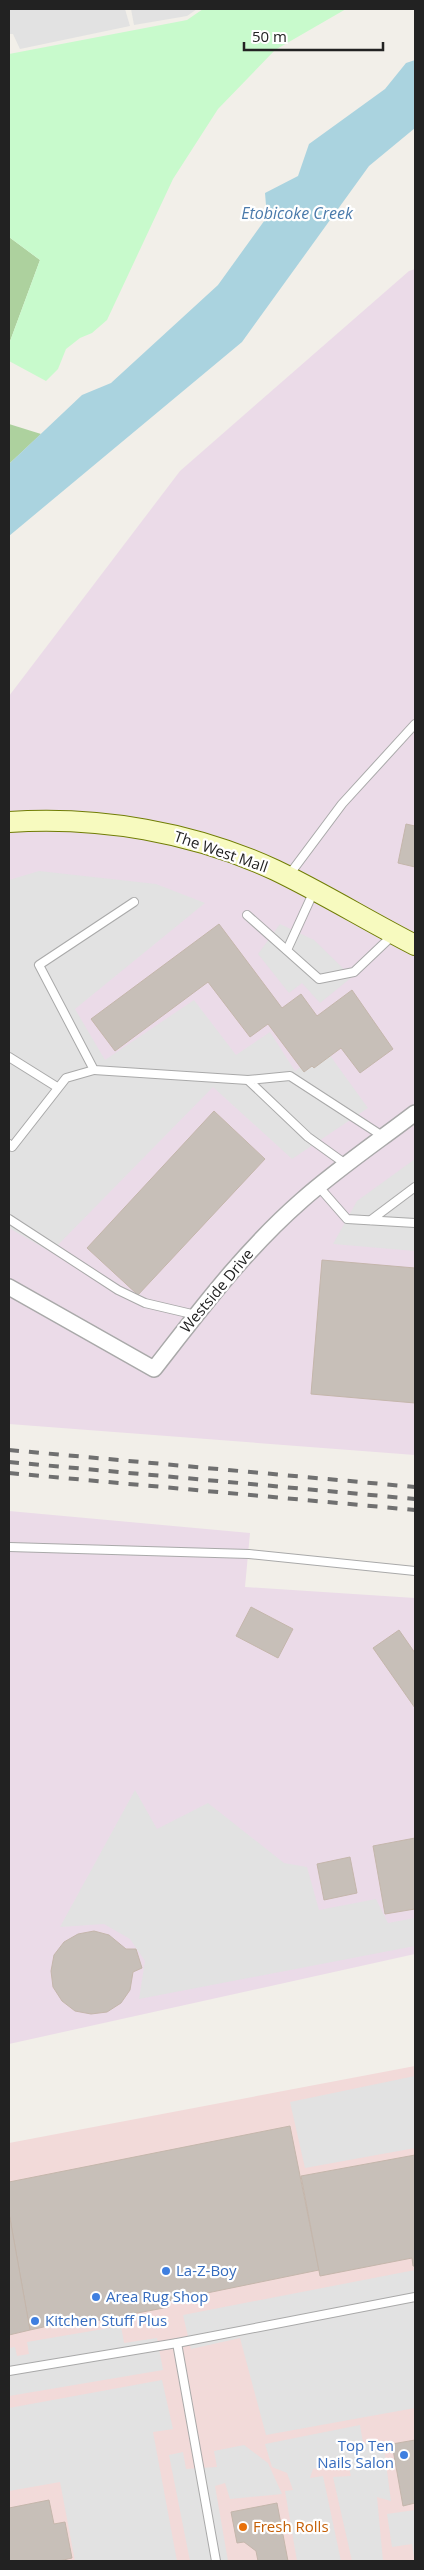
<svg xmlns="http://www.w3.org/2000/svg" width="424" height="2570" viewBox="0 0 424 2570" font-family="'Open Sans',sans-serif">
<style>
.commercial{fill:#f2dad9}
.industrial{fill:#ebdbe8}
.forest{fill:#add19e}
.park{fill:#c8facc}
.parking{fill:#e2e2e2}
.water{fill:#aad3df}
.building{fill:#c7bfb8;stroke:#c4b6ab}
.lines{fill:none;stroke-linecap:round;stroke-linejoin:round}
.lane-casing{stroke:#a9a9a9;stroke-width:10}
.street-casing{stroke:#a9a9a9;stroke-width:18}
.secondary-casing{stroke:#707d05;stroke-width:22}
.lane{stroke:#fff;stroke-width:8}
.street{stroke:#fff;stroke-width:15}
.secondary{stroke:#f7fabf;stroke-width:20}
.rail{stroke:#707070;stroke-width:4;stroke-dasharray:10 10;stroke-linecap:butt}
.shop-dot{fill:#3f7fe0;stroke:#fff;stroke-width:2}
.food-dot{fill:#e8710a;stroke:#fff;stroke-width:2}
.labels{text-anchor:middle;stroke-width:4.5;stroke-linejoin:round;paint-order:stroke}
.street-label{font-size:15px;fill:#222;stroke:#fff}
.shop-label{font-size:15px;fill:#366cbe;stroke:#fff;text-anchor:start}
.food-label{font-size:15px;fill:#c56008;stroke:#fff;text-anchor:start}
.water-label{font-size:16px;font-style:italic;fill:#4a7aab;stroke:#fff}
</style>
<rect width="100%" height="100%" fill="#f2efe9"/>
<!-- commercial -->
<polygon class="commercial" points="415,2066 415,2561 9,2561 9,2143"/>
<!-- industrial -->
<g class="industrial">
<polygon points="415,269 415,1455 9,1424 9,696 180,471 409,271"/>
<polygon points="9,1511 250,1533 245,1587 415,1598 415,1954 9,2044"/>
</g>
<!-- forest -->
<g class="forest">
<polygon points="9,237 40,260 9,344"/>
<polygon points="9,424 41,434 9,464"/>
</g>
<!-- park -->
<polygon class="park" points="203,9 346,9 275,50 218,109 173,179 107,320 92,333 80,338 66,349 58,369 46,381 9,361 9,344 40,260 9,237 9,54 187,20"/>
<!-- parking -->
<g class="parking">
<polygon points="9,9 125,9 130,26 20,49 13,34 9,34"/>
<polygon points="131,9 197,9 187,16 134,25"/>
<polygon points="39,871 156,884 205,903 75,1009 105,1060 194,1000 236,1055 270,1032 295,1071 326,1050 368,1108 292,1159 213,1087 51,1252 9,1228 9,880"/>
<polygon points="280,924 314,940 352,977 320,1003 302,983 289,993 258,954"/>
<polygon points="415,1159 415,1251 333,1244 357,1201"/>
<polygon points="135,1790 157,1829 208,1803 284,1863 307,1867 319,1910 376,1899 388,1923 415,1918 415,1946 139,1999 145,1961 130,1939 104,1924 60,1927"/>
<polygon points="415,2076 415,2148 305,2168 290,2102"/>
<polygon points="415,2270 415,2408 266,2435 240,2338 191,2349 183,2315"/>
<polygon points="121,2326 124,2343 157,2338 163,2370 9,2396 9,2348 15,2347 17,2356 29,2354 27,2342"/>
<polygon points="162,2380 173,2429 153,2432 177,2561 75,2561 60,2482 9,2491 9,2408"/>
<polygon points="360,2425 363,2443 383,2441 391,2501 377,2497 383,2561 352,2561 333,2477 351,2476 348,2463 313,2469 310,2478 323,2476 341,2561 297,2561 285,2491 293,2490 287,2473 272,2467 265,2444"/>
<polygon points="244,2445 268,2463 282,2494 230,2499 225,2483 215,2486 228,2561 190,2561 169,2455 183,2452 186,2469 217,2467 214,2451"/>
<polygon points="415,2510 415,2556 414,2557 412,2544 392,2547 387,2514"/>
</g>
<!-- water -->
<polygon class="water" points="415,60 415,128 369,166 242,342 9,536 9,464 82,395 111,383 218,285 267,217 265,193 298,176 309,144 385,89 406,63"/>
<!-- building -->
<g class="building">
<polygon points="406,824 415,826 415,867 398,863"/>
<polygon points="219,924 282,1008 301,994 317,1016 352,990 393,1049 360,1073 341,1048 314,1068 312,1066 304,1072 268,1024 250,1037 208,982 115,1051 91,1019"/>
<polygon points="214,1111 265,1159 138,1295 87,1248"/>
<polygon points="322,1260 415,1268 415,1403 311,1394"/>
<polygon points="251,1607 293,1629 278,1658 236,1636"/>
<polygon points="399,1630 415,1653 415,1708 373,1648"/>
<polygon points="415,1838 415,1909 385,1914 373,1846"/>
<polygon points="350,1857 357,1893 324,1900 317,1864"/>
<polygon points="94,1931 109,1935 126,1949 136,1949 142,1968 133,1972 130,1990 121,2003 107,2012 91,2014 75,2011 62,2001 53,1987 51,1971 54,1955 64,1942 78,1934"/>
<polygon points="290,2126 319,2270 168,2301 169,2307 95,2321 93,2316 30,2330 9,2213 9,2182"/>
<polygon points="415,2155 415,2266 413,2266 412,2258 320,2276 301,2176"/>
<polygon points="9,2213 30,2330 9,2335"/>
<polygon points="415,2440 415,2503 403,2506 392,2444"/>
<polygon points="49,2500 54,2524 65,2522 72,2558 59,2561 9,2561 9,2508"/>
<polygon points="277,2503 288,2561 258,2561 256,2551 244,2542 237,2543 231,2512"/>
</g>
<g class="lines">
<defs>
<g id="lane">
<polyline points="289,875 342,804 415,724"/>
<polyline points="134,902 39,965 94,1070 248,1080"/>
<polyline points="247,915 319,979 354,972 393,935"/>
<polyline points="287,950 314,891"/>
<polyline points="9,1057 57,1087"/>
<polyline points="9,1144 12,1147 66,1078 94,1070"/>
<polyline points="347,1165 308,1137 248,1080 290,1076 384,1137"/>
<polyline points="319,1187 347,1219 415,1223"/>
<polyline points="9,1219 118,1290 145,1303 196,1315"/>
<polyline points="371,1220 415,1187"/>
<polyline points="9,1547 249,1554 415,1571"/>
<polyline points="177,2343 216,2561"/>
<polyline points="9,2371 177,2343 415,2297"/>
</g>
<path id="street" d="M9,1287L154,1369C200,1310 244,1251 301,1201C337,1169 377,1142 415,1113"/>
<path id="secondary" d="M9,822C99,816 193,832 275,870C323,893 368,921 415,945"/>
</defs>
<!-- lane casing -->
<use href="#lane" class="lane-casing"/>
<!-- street casing -->
<use href="#street" class="street-casing"/>
<!-- secondary casing -->
<use href="#secondary" class="secondary-casing"/>
<!-- lane -->
<use href="#lane" class="lane"/>
<!-- street -->
<use href="#street" class="street"/>
<!-- secondary -->
<use href="#secondary" class="secondary"/>
<!-- rail -->
<g class="rail">
<polyline points="9,1450 415,1487"/>
<polyline points="9,1462 415,1499"/>
<polyline points="9,1473 415,1510"/>
</g>
</g>
<!-- markers -->
<g class="shop-dot">
<circle cx="166" cy="2271" r="5"/>
<circle cx="96" cy="2297" r="5"/>
<circle cx="35" cy="2321" r="5"/>
<circle cx="404" cy="2455" r="5"/>
</g>
<circle class="food-dot" cx="243" cy="2527" r="5"/>
<g class="labels">
<!-- street labels -->
<g class="street-label">
<text transform="translate(221 852) rotate(19)" y="5">The West Mall</text>
<text transform="translate(217 1291) rotate(-50)" y="5">Westside Drive</text>
</g>
<!-- shop labels -->
<g class="shop-label">
<text x="176" y="2276">La-Z-Boy</text>
<text x="106" y="2302">Area Rug Shop</text>
<text x="45" y="2326">Kitchen Stuff Plus</text>
<text x="394" y="2451" text-anchor="end">Top Ten<tspan x="394" dy="17">Nails Salon</tspan></text>
</g>
<!-- food labels -->
<g class="food-label">
<text x="253" y="2532">Fresh Rolls</text>
</g>
<!-- water labels -->
<g class="water-label">
<text x="297" y="219">Etobicoke Creek</text>
</g>
</g>
<!-- border -->
<rect width="424" height="2570" fill="none" stroke="#222222" stroke-width="20"/>
<!-- scale -->
<path d="M244 42v8h139v-8" fill="none" stroke="#222222" stroke-width="2.5"/>
<text x="252" y="42" font-size="15" fill="#222222" stroke="#ffffff" stroke-width="4" paint-order="stroke">50 m</text>
</svg>
